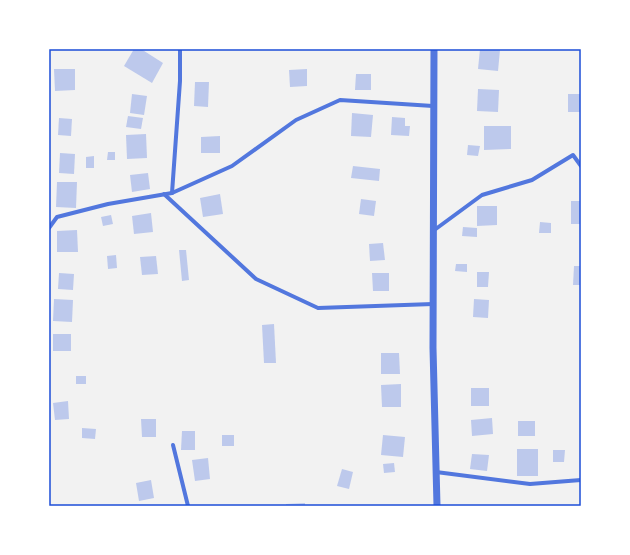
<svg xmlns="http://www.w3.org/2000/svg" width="630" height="555" viewBox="0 0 630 555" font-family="Barlow,sans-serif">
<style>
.building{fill:#bdc9ec}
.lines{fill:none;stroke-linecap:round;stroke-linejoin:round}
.minor{stroke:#5277de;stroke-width:4}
.tertiary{stroke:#5277de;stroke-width:7}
.neatline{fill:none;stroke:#1d4ed8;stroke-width:1.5}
</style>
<rect width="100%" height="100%" fill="#f2f2f2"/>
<!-- building -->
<g class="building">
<polygon points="134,49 141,49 163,63 152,83 124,66"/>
<polygon points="480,49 500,50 498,71 478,69"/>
<polygon points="54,69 75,69 75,90 55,91"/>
<polygon points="307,69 307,86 290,87 289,70"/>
<polygon points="356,74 371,74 371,90 355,90"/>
<polygon points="195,82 209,82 208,107 194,106"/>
<polygon points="478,89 499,90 498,112 477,111"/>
<polygon points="132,94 147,96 144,115 130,113"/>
<rect x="568" y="94" width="13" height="18"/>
<polygon points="352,113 373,115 371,137 351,136"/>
<polygon points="128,116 143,118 141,129 126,127"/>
<polygon points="392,117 405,118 405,126 410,126 409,136 391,135"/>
<polygon points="59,118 72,119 71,136 58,135"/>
<polygon points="484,126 511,126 511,149 484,150"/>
<polygon points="146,134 147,158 127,159 126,135"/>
<polygon points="220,136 220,153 201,153 201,137"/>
<polygon points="468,145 480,146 478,156 467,155"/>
<polygon points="108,152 115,152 115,160 107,160"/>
<polygon points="60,153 75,154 74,174 59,173"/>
<polygon points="94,156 94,168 86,168 86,157"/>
<polygon points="353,166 380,169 379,181 351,178"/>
<polygon points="148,173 150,189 132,192 130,175"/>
<polygon points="57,182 77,182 76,208 56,207"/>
<polygon points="220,194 223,214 203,217 200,198"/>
<polygon points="361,199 376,201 374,216 359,214"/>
<rect x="571" y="201" width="10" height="23"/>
<polygon points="477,206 497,206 497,225 477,226"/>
<polygon points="151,213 153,232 134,234 132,216"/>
<polygon points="111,215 113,224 103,226 101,217"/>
<polygon points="540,222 551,223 551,233 539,233"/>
<polygon points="463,227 477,228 477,237 462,236"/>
<polygon points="77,230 78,252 57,252 57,231"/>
<polygon points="383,243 385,260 370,261 369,244"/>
<polygon points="179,250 186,250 189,280 182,281"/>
<polygon points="116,255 117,268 108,269 107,256"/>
<polygon points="156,256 158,274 142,275 140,257"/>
<polygon points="456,264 467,264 467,272 455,271"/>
<polygon points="574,266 581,266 581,285 573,285"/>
<polygon points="477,272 489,272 488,287 477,287"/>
<polygon points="59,273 74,274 73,290 58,289"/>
<polygon points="372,273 389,273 389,291 373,291"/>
<polygon points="54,299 73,300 72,322 53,321"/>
<polygon points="474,299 489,300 488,318 473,317"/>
<polygon points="274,324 276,363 264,363 262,325"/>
<rect x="53" y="334" width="18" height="17"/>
<polygon points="381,353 399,353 400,374 381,374"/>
<rect x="76" y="376" width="10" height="8"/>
<polygon points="401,384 401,407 382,407 381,385"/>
<rect x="471" y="388" width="18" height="18"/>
<polygon points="68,401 69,419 55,420 53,403"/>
<polygon points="492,418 493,434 472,436 471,420"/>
<polygon points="141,419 156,419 156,437 142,437"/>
<rect x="518" y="421" width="17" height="15"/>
<polygon points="82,428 96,429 95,439 82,438"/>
<polygon points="182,431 195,431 195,450 181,450"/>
<rect x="222" y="435" width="12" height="11"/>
<polygon points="383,435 405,437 403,457 381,455"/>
<rect x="517" y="449" width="21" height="27"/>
<polygon points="553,450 565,450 564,462 553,462"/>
<polygon points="472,454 489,455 487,471 470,469"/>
<polygon points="208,458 210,479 195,481 192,460"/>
<polygon points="394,463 395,472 384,473 383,464"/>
<polygon points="342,469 353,472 349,489 337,486"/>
<polygon points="151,480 154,498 139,501 136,483"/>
<polygon points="305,503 305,506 286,506 286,504"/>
</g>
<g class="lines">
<!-- minor -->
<g class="minor">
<polyline points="172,193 180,81 180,49"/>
<polyline points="164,194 256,279 318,308 433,304"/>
<polyline points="49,228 57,217 108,204 172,193 232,166 296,120 340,100 433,106"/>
<polyline points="433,231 482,195 532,180 573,155 581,166"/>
<polyline points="173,445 188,506"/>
<polyline points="436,472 530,484 581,480"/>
</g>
<!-- tertiary -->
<polyline class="tertiary" points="434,49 433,348 437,506"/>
</g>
<!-- border -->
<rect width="630" height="555" fill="none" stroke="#ffffff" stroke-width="100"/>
<rect x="50" y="50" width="530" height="455" class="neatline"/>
</svg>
